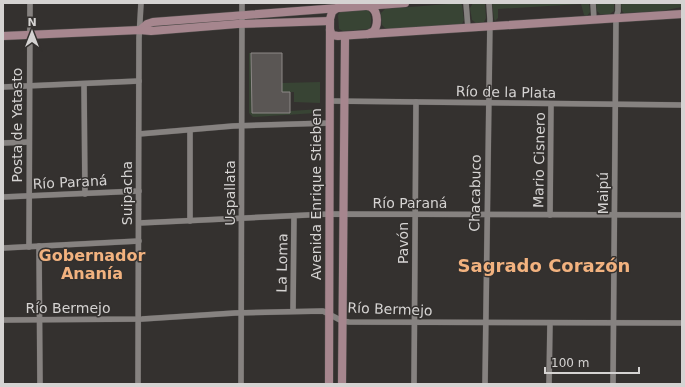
<svg xmlns="http://www.w3.org/2000/svg" width="685" height="387" viewBox="0 0 685 387" font-family="'DejaVu Sans',sans-serif">
<style>
.green{fill:#384434}
.building{fill:#5a5654;stroke:#8d8987}
.lines{fill:none;stroke-linecap:round;stroke-linejoin:round}
.street-casing{stroke:#504d4b;stroke-width:6}
.secondary-casing{stroke:#504d4b;stroke-width:9}
.street{stroke:#868280;stroke-width:5.5}
.secondary{stroke:#a6868e;stroke-width:8}
.labels{text-anchor:middle;stroke-width:3;stroke-linejoin:round;paint-order:stroke}
.street-label{font-size:14px;fill:#d5d3d2;stroke:#34312f}
.quarter-label{font-size:16px;font-weight:bold;fill:#f2b27f;stroke:#34312f}
.district-label{font-size:18px;font-weight:bold;fill:#f2b27f;stroke:#34312f}
</style>
<rect width="100%" height="100%" fill="#34312f"/>
<!-- green -->
<g class="green">
<polygon points="460,3 462,5 464,20 462,24 389,29 385,28 382,25 381,13 385,9"/>
<polygon points="473,3 484,3 485,4 486,18 484,22 476,23 472,20 470,8"/>
<polygon points="492,3 589,3 590,12 587,16 584,15 581,4 498,9 498,18 495,21 494,19"/>
<polygon points="596,3 614,3 614,11 610,14 600,14 597,11"/>
<polygon points="621,3 682,3 682,7 661,11 624,13 622,11"/>
<path d="M365,10H368C372,14 372,25 369,29L343,31L339,29L338,15L340,12Z"/>
<polygon points="249,53 251,53 252,113 290,113 290,111 320,109 316,113 253,117 249,113"/>
<polygon points="320,82 320,103 294,102 294,92 282,92 282,83"/>
</g>
<!-- building -->
<polygon class="building" points="251,53 282,53 282,92 290,92 290,113 252,113"/>
<g class="lines">
<defs>
<g id="street">
<polyline points="466,3 468,28"/>
<polyline points="593,3 594,20"/>
<polyline points="84,84 85,194"/>
<polyline points="3,87 139,81"/>
<polyline points="330,101 682,105"/>
<polyline points="139,134 233,126 330,123"/>
<polyline points="3,143 29,142"/>
<polyline points="3,197 139,191"/>
<polyline points="550,215 551,104"/>
<polyline points="190,221 190,130"/>
<polyline points="139,223 329,214 682,215"/>
<polyline points="39,246 40,384"/>
<polyline points="29,247 30,3"/>
<polyline points="3,248 139,241"/>
<polyline points="293,311 294,216"/>
<polyline points="3,320 142,319 235,313 323,311 342,321 349,322 682,323"/>
<polyline points="138,384 139,38 141,3"/>
<polyline points="241,384 242,3"/>
<polyline points="414,384 416,102"/>
<polyline points="485,384 490,19 489,3"/>
<polyline points="549,384 550,323"/>
<polyline points="613,384 616,18 618,11 618,3"/>
</g>
<g id="secondary">
<path d="M367,6C378,7 379,23 374,31L368,34"/>
<polyline points="140,30 147,24 153,22 405,3"/>
<polyline points="330,30 332,35 338,36 682,14"/>
<polyline points="3,36 140,30 151,31 237,24 330,21"/>
<polyline points="329,384 330,19 332,12 337,8"/>
<polyline points="342,384 345,36"/>
</g>
</defs>
<!-- street casing -->
<use href="#street" class="street-casing"/>
<!-- secondary casing -->
<use href="#secondary" class="secondary-casing"/>
<!-- street -->
<use href="#street" class="street"/>
<!-- secondary -->
<use href="#secondary" class="secondary"/>
</g>
<g class="labels">
<!-- street labels -->
<g class="street-label">
<text transform="translate(506 92) rotate(1)" y="5">Río de la Plata</text>
<text transform="translate(17 125) rotate(-90)" y="5">Posta de Yatasto</text>
<text transform="translate(539 160) rotate(-89)" y="5">Mario Cisnero</text>
<text transform="translate(70 182) rotate(-3)" y="5">Río Paraná</text>
<text transform="translate(127 193) rotate(-90)" y="5">Suipacha</text>
<text transform="translate(230 193) rotate(-90)" y="5">Uspallata</text>
<text transform="translate(475 193) rotate(-89)" y="5">Chacabuco</text>
<text transform="translate(603 193) rotate(-90)" y="5">Maipú</text>
<text transform="translate(316 194) rotate(-90)" y="5">Avenida Enrique Stieben</text>
<text x="410" y="208">Río Paraná</text>
<text transform="translate(403 243) rotate(-90)" y="5">Pavón</text>
<text transform="translate(282 263) rotate(-89)" y="5">La Loma</text>
<text x="68" y="313">Río Bermejo</text>
<text transform="translate(390 309) rotate(2)" y="5">Río Bermejo</text>
</g>
<!-- quarter labels -->
<g class="quarter-label">
<text x="92" y="261">Gobernador<tspan x="92" dy="18">Ananía</tspan></text>
</g>
<!-- district labels -->
<g class="district-label">
<text x="544" y="272">Sagrado Corazón</text>
</g>
</g>
<!-- border -->
<rect width="685" height="387" fill="none" stroke="#d5d3d2" stroke-width="8"/>
<!-- north arrow -->
<g transform="translate(32 32)" stroke="#34312f" stroke-width="3" paint-order="stroke">
<path d="M0-3L7 15L0 10L-7 15Z" fill="#d5d3d2"/>
<text y="-6" font-size="11" font-weight="bold" text-anchor="middle" fill="#d5d3d2">N</text>
</g>
<!-- scale -->
<path d="M545 367v6h94v-6" fill="none" stroke="#d5d3d2" stroke-width="2"/>
<text x="551" y="367" font-size="12" fill="#d5d3d2" stroke="#34312f" stroke-width="3" paint-order="stroke">100 m</text>
</svg>
